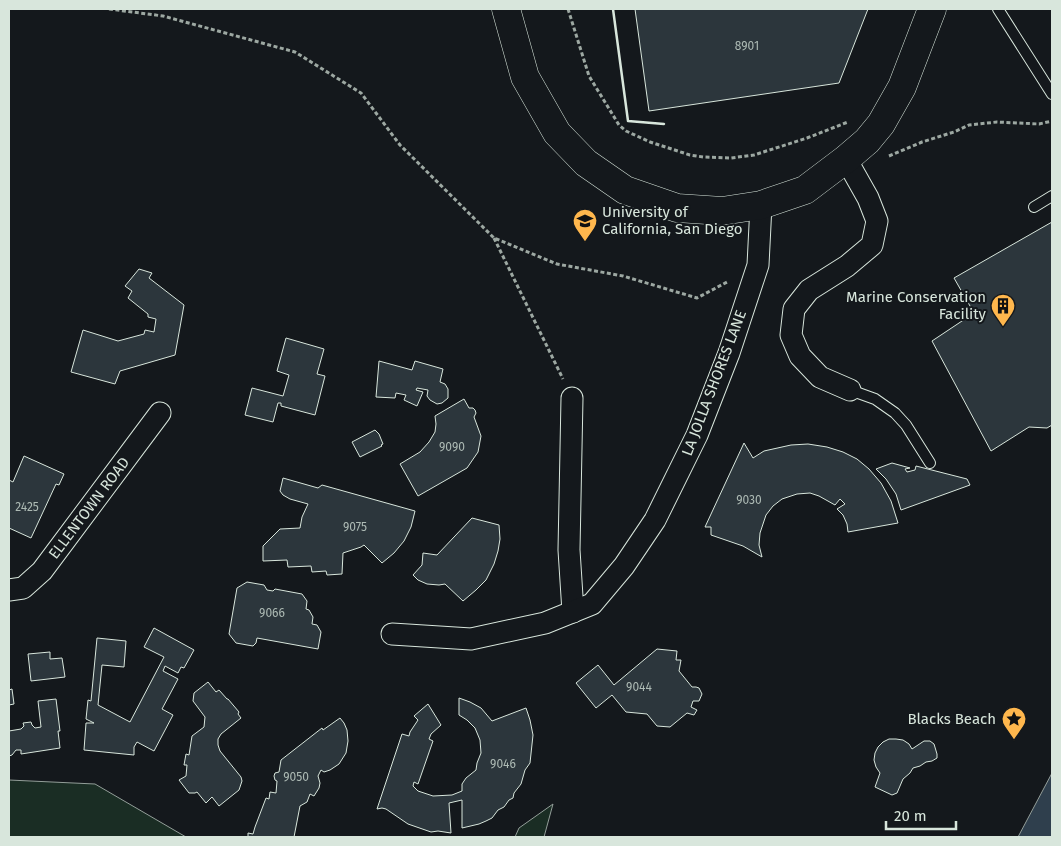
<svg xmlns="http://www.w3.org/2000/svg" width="1061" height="846" viewBox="0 0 1061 846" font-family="'Fira Sans',sans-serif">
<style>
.green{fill:#1a2d24;stroke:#939e99}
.water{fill:#2f3f4d;stroke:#939e99}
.building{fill:#2c363c;stroke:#d8e6dc}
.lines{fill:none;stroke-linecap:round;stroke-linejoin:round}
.lane-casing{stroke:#d8e6dc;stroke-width:12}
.street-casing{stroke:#d8e6dc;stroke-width:23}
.secondary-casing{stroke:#d8e6dc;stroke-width:29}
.path{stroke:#9da8a2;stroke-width:3;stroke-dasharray:4 2.5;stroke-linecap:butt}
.lane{stroke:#14181c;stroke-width:10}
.street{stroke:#14181c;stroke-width:21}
.secondary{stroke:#14181c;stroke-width:28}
.wall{stroke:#d8e6dc;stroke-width:2.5}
.labels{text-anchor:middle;stroke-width:4;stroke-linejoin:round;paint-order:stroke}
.number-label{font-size:12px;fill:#adbab4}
.poi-label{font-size:15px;fill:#d8e6dc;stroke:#14181c;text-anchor:end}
.street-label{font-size:15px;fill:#d8e6dc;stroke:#14181c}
</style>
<rect width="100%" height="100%" fill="#14181c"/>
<!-- green -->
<g class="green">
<polygon points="9,780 95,784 186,837 9,837"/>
<polygon points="553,804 544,837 515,837 519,828"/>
</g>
<!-- water -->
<polygon class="water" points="1052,773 1052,837 1018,837"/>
<!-- building -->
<g class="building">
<polygon points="635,9 868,9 839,83 649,111"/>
<polygon points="1052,222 1052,425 1047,428 1029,427 991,451 932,341 974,313 954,278"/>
<polygon points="139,269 152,273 149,278 184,305 175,355 120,371 115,384 71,372 83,330 118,341 144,334 145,330 154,332 156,319 148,317 148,314 128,298 132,291 125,286"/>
<polygon points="286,338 324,349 317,374 325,376 315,415 281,406 281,403 278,403 273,422 245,415 252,388 283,396 289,375 277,371"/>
<polygon points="379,361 412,370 415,361 443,369 440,382 445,384 448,389 448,398 442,403 437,404 430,400 427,396 428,390 417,388 416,390 423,392 417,406 404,400 406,395 396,393 395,398 376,397"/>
<polygon points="464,399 469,408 473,408 475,410 476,413 474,417 481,436 478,452 467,468 418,496 400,464 420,452 429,442 435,432 436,424 435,416"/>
<polygon points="375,430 379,434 383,444 381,445 382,446 360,457 352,442"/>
<polygon points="744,443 753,458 764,451 791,445 808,444 827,447 843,452 857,459 869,469 881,483 891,501 898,523 848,532 847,524 843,515 837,509 845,504 840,499 835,505 819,496 810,493 797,494 782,499 773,506 766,515 760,533 759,545 762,557 743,546 711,535 711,527 705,527"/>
<polygon points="24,456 64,474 59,485 56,484 31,538 9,528 9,480 13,482"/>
<polygon points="892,463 910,468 905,469 907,472 915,470 916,466 967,479 970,485 901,510 896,494 886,479 876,469"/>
<polygon points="283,478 318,488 322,485 415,511 411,527 404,541 394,553 382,563 364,545 361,547 343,553 342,574 327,575 326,571 312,572 311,566 288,567 287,560 263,561 263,546 280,529 300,528 302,517 308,504 290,499 283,495 280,491"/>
<polygon points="472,518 499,525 500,539 498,551 494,564 486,580 476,590 463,601 445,584 439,585 427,584 418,580 413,575 422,565 423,553 437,555"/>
<polygon points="247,582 264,585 267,590 273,591 275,589 302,594 307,601 306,609 309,610 313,617 312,624 317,625 321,632 318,649 257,638 256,643 253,646 236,643 229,634 237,588"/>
<polygon points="154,628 194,650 184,668 181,667 178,673 165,666 163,671 178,679 162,709 173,715 154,751 137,742 134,747 134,755 84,750 86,723 94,723 86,719 88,700 91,701 97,638 126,641 124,667 102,665 98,705 130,722 164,657 144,647"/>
<polygon points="657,649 677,651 676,660 681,660 679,671 692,687 696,687 699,688 702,694 699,701 693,701 691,707 697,710 694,715 687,713 670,727 657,726 647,714 626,712 612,695 596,708 576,683 598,665 614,685"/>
<polygon points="50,652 50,659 62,658 65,677 31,681 28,654"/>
<polygon points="208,682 216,692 219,690 227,699 228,699 239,712 238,714 241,718 221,734 218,739 218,745 220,751 241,777 242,781 239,790 219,806 212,797 206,803 197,792 195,793 189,793 179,780 186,776 187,765 184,765 186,754 189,755 192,736 204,727 205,717 193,701 194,693"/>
<polygon points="12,689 14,704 9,705 9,690"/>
<polygon points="459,698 470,702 481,708 492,721 526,708 530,720 533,735 530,763 525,770 521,784 514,793 513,798 509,800 504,807 498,810 492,818 486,821 479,824 462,828 462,800 449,803 451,833 438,831 431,832 408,824 386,809 382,808 377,809 402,734 409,736 410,732 418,720 414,716 428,704 441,725 431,734 429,739 433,741 418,784 414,782 413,786 418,791 433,796 452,795 462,791 462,784 466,778 476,770 477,763 481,753 480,740 475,728 467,720 459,715"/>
<polygon points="56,699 60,731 58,731 60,748 21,754 21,750 16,750 12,755 9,756 9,731 21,729 24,726 23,723 31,722 32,725 35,728 41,727 38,701"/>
<polygon points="340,718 344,723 347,730 348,741 346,753 339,764 330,770 324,772 321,770 318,776 320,783 319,788 314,796 310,794 307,802 300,806 294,837 248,837 248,833 253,834 255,827 266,798 269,799 270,792 276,793 277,781 275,780 274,776 275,773 279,772 281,760 322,728 323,730"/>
<polygon points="889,739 896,739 903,740 909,744 912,749 924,741 930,741 934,744 937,754 937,758 932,761 926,762 920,766 913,768 910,773 903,779 897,793 892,795 875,787 880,773 876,767 874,760 875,753 878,747 883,742"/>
</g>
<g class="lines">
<defs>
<g id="lane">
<polyline points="998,9 1052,94"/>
<polyline points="1034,207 1052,196"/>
<polyline points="850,390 875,399 895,413 906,425 930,463"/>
</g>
<g id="street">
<polyline points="846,159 868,198 877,221 872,245 847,266 809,290 794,309 791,335 800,356 820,377 850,390"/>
<polyline points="572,398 569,550 573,612"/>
<polyline points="9,590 23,588 42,571 160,413"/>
<polyline points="392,634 471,639 545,623 592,604 624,566 655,520 697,435 729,353 758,265 761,205"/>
</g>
<polyline id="secondary" points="506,9 525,77 557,133 586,163 625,190 677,208 722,211 761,205 805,190 846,159 867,141 881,124 902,87 932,9"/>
</defs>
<!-- lane casing -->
<use href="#lane" class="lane-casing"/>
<!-- street casing -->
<use href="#street" class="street-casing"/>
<!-- secondary casing -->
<use href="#secondary" class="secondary-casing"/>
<!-- path -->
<g class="path">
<polyline points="109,9 163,16 295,52 361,93 400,145 494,238 557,264 623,276 697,298 729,281"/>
<polyline points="568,9 589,76 619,125 626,131 650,142 690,155 703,157 731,158 754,155 807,138 848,122"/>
<polyline points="889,156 922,142 954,132 969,125 997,122 1039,124 1052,121"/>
<polyline points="494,238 563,379"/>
</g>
<!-- lane -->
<use href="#lane" class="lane"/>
<!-- street -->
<use href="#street" class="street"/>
<!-- secondary -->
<use href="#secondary" class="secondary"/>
<!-- wall -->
<polyline class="wall" points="613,9 628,121 664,124"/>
</g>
<!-- icons -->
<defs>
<symbol id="university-pin" viewBox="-11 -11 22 30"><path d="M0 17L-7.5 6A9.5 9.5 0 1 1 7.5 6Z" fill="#ffb74d" stroke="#14181c"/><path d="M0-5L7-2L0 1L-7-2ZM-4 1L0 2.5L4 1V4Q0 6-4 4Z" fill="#111"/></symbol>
<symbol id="building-pin" viewBox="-11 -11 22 30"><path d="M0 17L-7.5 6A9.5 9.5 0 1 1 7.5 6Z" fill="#ffb74d" stroke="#14181c"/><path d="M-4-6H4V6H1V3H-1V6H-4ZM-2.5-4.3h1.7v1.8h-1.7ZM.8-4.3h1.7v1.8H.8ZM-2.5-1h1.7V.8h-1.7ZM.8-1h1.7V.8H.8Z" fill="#111"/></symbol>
<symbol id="sight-pin" viewBox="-11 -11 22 30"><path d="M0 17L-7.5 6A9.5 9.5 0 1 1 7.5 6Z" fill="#ffb74d" stroke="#14181c"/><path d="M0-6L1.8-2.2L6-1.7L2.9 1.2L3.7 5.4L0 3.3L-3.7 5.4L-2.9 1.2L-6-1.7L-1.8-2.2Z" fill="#111"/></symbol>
</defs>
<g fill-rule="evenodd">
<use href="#university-pin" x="571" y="207" width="28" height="38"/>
<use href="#building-pin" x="989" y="292" width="28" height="38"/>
<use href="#sight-pin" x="1000" y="705" width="28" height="38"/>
</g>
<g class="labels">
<!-- number labels -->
<g class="number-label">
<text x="747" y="50">8901</text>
<text x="452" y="451">9090</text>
<text x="749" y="504">9030</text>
<text x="27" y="511">2425</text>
<text x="355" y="531">9075</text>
<text x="272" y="617">9066</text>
<text x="639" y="691">9044</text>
<text x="503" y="768">9046</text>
<text x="296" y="781">9050</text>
</g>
<!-- poi labels -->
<g class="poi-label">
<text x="602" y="217" text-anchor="start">University of<tspan x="602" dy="17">California, San Diego</tspan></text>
<text x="986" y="302">Marine Conservation<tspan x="986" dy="17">Facility</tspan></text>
<text x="996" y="724">Blacks Beach</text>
</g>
<!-- street labels -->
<g class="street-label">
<text transform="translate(714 383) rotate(-69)" y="5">LA JOLLA SHORES LANE</text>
<text transform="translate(89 508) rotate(-53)" y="5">ELLENTOWN ROAD</text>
</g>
</g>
<!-- border -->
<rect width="1061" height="846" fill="none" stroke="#d8e6dc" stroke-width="20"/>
<!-- scale -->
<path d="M886 821v8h70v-8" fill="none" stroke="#d8e6dc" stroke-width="2.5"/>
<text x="894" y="821" font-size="15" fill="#d8e6dc" stroke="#14181c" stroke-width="4" paint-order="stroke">20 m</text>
</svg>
